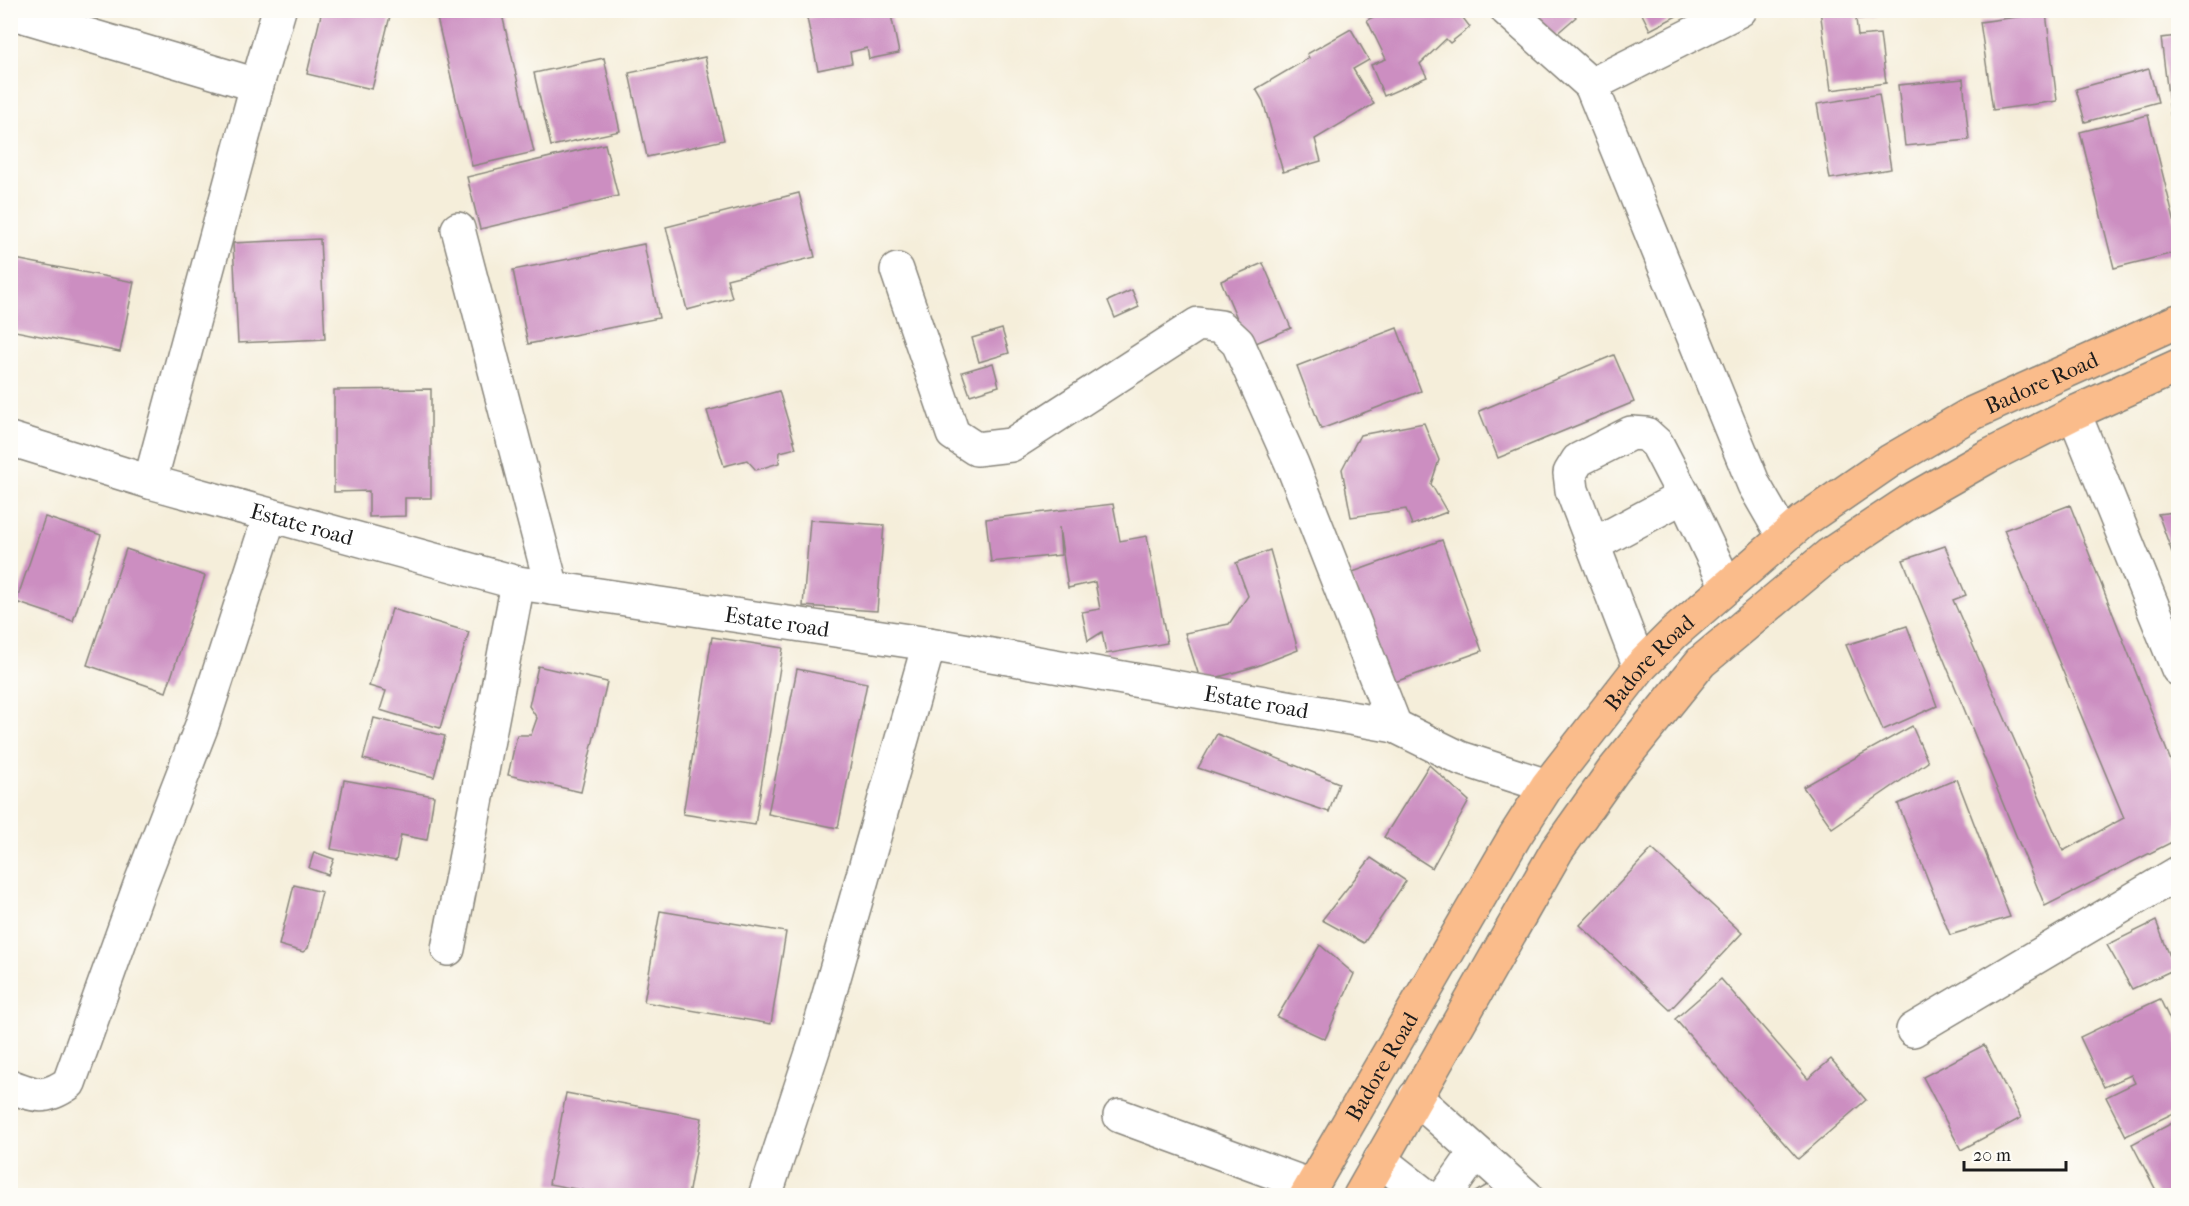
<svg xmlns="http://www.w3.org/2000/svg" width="2189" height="1206" viewBox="0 0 2189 1206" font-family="'IM FELL French Canon',serif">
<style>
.building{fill:#cc8ec1}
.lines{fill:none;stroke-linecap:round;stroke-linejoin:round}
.minor-casing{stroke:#88857b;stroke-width:36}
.major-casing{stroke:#88857b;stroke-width:36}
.minor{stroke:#fff;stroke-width:33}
.major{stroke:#fabc8b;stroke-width:33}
.labels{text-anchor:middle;stroke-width:6;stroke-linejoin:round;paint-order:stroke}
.street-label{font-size:22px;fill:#1c1c1c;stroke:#fdfcf7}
</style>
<rect width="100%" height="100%" fill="#fdfcf7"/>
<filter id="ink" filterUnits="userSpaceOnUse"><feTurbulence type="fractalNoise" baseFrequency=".0167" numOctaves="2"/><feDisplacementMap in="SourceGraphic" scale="12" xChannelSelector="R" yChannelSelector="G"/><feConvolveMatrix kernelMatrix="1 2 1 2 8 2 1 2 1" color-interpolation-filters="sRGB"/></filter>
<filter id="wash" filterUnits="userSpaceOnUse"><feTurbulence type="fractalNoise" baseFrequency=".008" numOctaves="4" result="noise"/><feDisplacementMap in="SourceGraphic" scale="24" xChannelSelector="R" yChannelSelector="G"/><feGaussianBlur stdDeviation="1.35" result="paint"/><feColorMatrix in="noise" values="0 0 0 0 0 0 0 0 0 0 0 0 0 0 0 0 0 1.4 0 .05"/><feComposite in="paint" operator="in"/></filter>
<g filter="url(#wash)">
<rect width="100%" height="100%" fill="#f5eeda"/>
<g id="blocks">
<!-- building -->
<g class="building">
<polygon points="322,10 391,12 372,89 307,74"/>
<polygon points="449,10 501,10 534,152 472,166 436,14"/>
<polygon points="843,10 890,10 899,53 869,59 867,48 850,52 852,63 818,70 807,18"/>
<polygon points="1387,10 1457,10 1470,27 1450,43 1446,39 1420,64 1427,77 1384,96 1371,65 1386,59 1367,20"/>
<polygon points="1516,10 1570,10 1576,17 1546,43"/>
<polygon points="1640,10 1688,10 1650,30"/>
<polygon points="1820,10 1877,10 1878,17 1856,19 1858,36 1880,34 1886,83 1831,90"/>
<polygon points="2046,13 2057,101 1993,110 1980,22"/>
<polygon points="1351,29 1369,60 1353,69 1374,104 1315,139 1321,161 1283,172 1263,101 1256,89 1309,58 1307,54"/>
<polygon points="2178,36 2178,168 2177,168 2161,38"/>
<polygon points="705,57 724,140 647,157 629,73"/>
<polygon points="604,58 620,131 551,146 534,73"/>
<polygon points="2149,69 2158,102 2085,122 2076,89"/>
<polygon points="1963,79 1969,140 1905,146 1898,85"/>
<polygon points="1879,94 1891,169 1830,179 1817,104"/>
<polygon points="2148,115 2178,236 2178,252 2114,268 2080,132"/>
<polygon points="605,144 618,196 480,229 467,177"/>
<polygon points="799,193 815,257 727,279 732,298 687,310 666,227"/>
<polygon points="320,239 325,339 238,343 233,243"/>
<polygon points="644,244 659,318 528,344 513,270"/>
<polygon points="10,258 134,282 120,352 10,330"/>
<polygon points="1263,263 1291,328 1249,346 1221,281"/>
<polygon points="1132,290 1139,307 1115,318 1108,301"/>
<polygon points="1397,328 1421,391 1321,429 1297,366"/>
<polygon points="1002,329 1009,353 979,362 972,338"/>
<polygon points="1614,355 1634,402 1498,458 1479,411"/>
<polygon points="993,363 999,386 970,395 962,372"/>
<polygon points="431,389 431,498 405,498 405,516 369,517 369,491 334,492 334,390"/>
<polygon points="779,391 796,448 780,452 779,463 756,470 747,460 724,466 707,411"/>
<polygon points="1424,423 1439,460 1431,484 1447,512 1412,525 1406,509 1351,517 1342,469 1360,435"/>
<polygon points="1113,504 1120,541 1147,536 1167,643 1106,654 1102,632 1088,641 1082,612 1100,609 1095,582 1068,588 1059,527 1061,555 991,562 986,519"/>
<polygon points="2070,505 2178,779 2178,839 2045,906 1903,560 1945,546 1966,595 1953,600 2063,851 2124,818 2004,530"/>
<polygon points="2175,512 2178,522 2178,569 2158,514"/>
<polygon points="45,517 101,535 73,621 16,602"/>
<polygon points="810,520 884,525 877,611 803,606"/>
<polygon points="1442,540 1482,651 1389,684 1350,573"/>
<polygon points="126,549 205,576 166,692 87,665"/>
<polygon points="1270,550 1298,650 1257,666 1201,682 1185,633 1229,624 1248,596 1236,563"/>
<polygon points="392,609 469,632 440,728 380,710 386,691 369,686"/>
<polygon points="1907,626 1937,706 1883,730 1846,645"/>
<polygon points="712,637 783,648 755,825 683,814"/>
<polygon points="538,666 607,682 581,792 508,775 517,735 531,735 537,718 529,706"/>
<polygon points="797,669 867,683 838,828 768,814"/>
<polygon points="374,718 445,736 434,777 363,759"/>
<polygon points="1912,726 1928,762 1832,828 1803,787"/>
<polygon points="1217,734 1339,783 1329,812 1198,768"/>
<polygon points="1429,765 1469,801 1432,868 1384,837"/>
<polygon points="1957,779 2010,917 1950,935 1898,804"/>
<polygon points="344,780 434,796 427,840 401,835 396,861 331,849"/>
<polygon points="1652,849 1742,933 1670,1010 1580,925"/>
<polygon points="314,852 334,859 328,875 309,868"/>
<polygon points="1371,858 1406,881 1364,943 1322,920"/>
<polygon points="294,885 322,892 308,948 303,952 279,945"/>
<polygon points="660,911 786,932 771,1024 644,1002"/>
<polygon points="2156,921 2175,969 2132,989 2107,945"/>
<polygon points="1320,945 1354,974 1325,1039 1277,1017"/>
<polygon points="1721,979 1808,1079 1831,1059 1866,1100 1798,1159 1675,1019"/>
<polygon points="2160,999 2178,1037 2178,1111 2126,1136 2106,1097 2135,1083 2131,1075 2104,1087 2080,1037"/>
<polygon points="1984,1045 2021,1118 1961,1150 1923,1077"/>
<polygon points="566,1093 702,1118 688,1196 612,1196 549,1184"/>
<polygon points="2178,1120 2178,1196 2159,1196 2132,1144"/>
<polygon points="1498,1179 1512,1196 1468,1196"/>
</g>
</g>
</g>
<g filter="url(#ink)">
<use href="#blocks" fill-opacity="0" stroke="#88857b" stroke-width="1.5"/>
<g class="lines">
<defs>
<g id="minor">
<polyline points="1507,10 1591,85 1754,485 1784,537"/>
<polyline points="10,12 257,85"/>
<polyline points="1591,85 1740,10"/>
<polyline points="458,229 552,588"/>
<polyline points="897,270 953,434 976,449 1011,445 1198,324 1221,327 1238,343 1292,464 1395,726"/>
<polyline points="2074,413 2178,669"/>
<path id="s1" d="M10,439L150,482L518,583L929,644L1395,726L1460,758L1547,786"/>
<polyline points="150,482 257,85 279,10"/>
<polyline points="1593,545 1684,496"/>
<polyline points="1640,667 1572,490 1570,473 1578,460 1631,433 1646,434 1657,444 1684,496 1727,587"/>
<polyline points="448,949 518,583"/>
<polyline points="1913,1030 2178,873"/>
<path d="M10,1086C36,1096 45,1100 69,1083L140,885L202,725L270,515"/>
<polyline points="1415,1097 1526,1196"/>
<polyline points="1120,1116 1311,1186"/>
<polyline points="1380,1160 1426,1196"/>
<polyline points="765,1196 815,1044 929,644"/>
<polyline points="1445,1196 1476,1152"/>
</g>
<g id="major">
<path id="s2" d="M1306,1196L1515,836L1547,786L1640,667L1674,633L1803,521L1890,461L1971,414L2178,321"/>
<polyline points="1360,1196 1557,850 1613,771 1701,662 1829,555 1910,501 1987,457 2074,413 2178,366"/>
</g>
</defs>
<!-- minor casing -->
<use href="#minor" class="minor-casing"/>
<!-- major casing -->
<use href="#major" class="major-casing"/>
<!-- minor -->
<use href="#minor" class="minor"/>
<!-- major -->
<use href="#major" class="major"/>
</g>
</g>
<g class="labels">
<!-- street labels -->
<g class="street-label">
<text dy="8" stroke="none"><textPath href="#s2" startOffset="1122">Badore Road</textPath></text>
<text dy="8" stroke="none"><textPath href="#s1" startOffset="304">Estate road</textPath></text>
<text dy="8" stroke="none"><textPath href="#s1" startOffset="790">Estate road</textPath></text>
<text dy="8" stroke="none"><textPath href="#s2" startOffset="636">Badore Road</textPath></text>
<text dy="8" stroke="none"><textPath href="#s1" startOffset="1276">Estate road</textPath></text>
<text dy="8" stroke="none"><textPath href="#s2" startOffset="150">Badore Road</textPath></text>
</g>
</g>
<!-- margin -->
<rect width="2189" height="1206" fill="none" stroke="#fdfcf7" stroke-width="36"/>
<!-- scale -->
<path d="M1964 1161v9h102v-9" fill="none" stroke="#1c1c1c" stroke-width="3"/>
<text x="1973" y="1161" font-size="18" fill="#1c1c1c" stroke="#fdfcf7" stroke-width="4.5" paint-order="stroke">20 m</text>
</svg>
